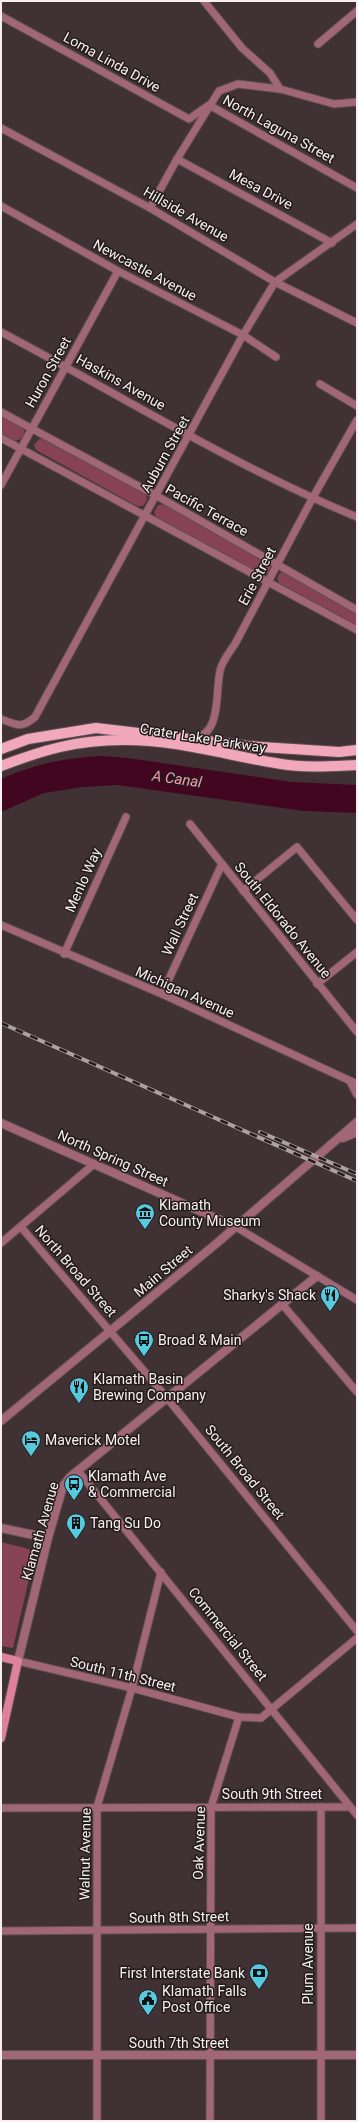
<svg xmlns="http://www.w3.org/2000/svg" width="358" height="2122" viewBox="0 0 358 2122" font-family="Roboto,sans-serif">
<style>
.green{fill:#874257}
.water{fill:#430620}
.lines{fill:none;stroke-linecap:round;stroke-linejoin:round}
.minor-casing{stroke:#5e4f52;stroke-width:9}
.tertiary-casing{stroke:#5e4f52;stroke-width:10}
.secondary-casing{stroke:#5e4f52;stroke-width:10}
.primary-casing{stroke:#5e4f52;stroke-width:12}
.minor{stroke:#a26777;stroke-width:7}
.tertiary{stroke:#a26777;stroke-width:8}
.secondary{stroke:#df819c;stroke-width:8}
.primary{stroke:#f1a8bb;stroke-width:10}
.rail-casing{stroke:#ada1a3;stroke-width:4}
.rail{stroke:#221b1c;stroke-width:2.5;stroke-dasharray:8;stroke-linecap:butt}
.labels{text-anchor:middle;stroke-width:3;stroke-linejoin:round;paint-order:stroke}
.street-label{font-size:14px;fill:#f9eff1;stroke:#221b1c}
.poi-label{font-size:14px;fill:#f9eff1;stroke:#221b1c;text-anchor:start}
.water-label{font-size:15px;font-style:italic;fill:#fc9db8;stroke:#221b1c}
</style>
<rect width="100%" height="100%" fill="#403134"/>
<!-- green -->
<g class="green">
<polygon points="1,415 23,427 25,433 21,439 15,441 1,433"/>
<polygon points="43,438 146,494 147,500 143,506 137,506 36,450 34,445 38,440"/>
<polygon points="164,504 269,562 271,568 268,573 261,574 156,517 154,512 158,505"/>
<polygon points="285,572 357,612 357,626 279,583 277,578 280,573"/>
<polygon points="1,1542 29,1549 34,1557 13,1648 1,1646"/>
</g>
<!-- water -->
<path class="water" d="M101,756L128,758L292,782L357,785V813L304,811L117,785L83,787L44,793L1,812V779C34,764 65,758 101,756Z"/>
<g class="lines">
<defs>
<g id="minor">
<polyline points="204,1 242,48 270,73 280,89"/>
<polyline points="1,16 189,119 209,105 357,188"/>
<polyline points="318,44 357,11"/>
<polyline points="1,128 150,208 275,282 357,323"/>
<polyline points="177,159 332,243"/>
<polyline points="1,206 118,271 243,335 276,357"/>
<polyline points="150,208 177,159 219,91 238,84 280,89 334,104 357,102"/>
<path d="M1,332C119,394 233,466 357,517"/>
<polyline points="320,384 357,406"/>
<polyline points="1,412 157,496 357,610"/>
<polyline points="1,438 357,630"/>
<polyline points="1,485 118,271"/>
<path d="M1,719C17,725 21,729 35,717L243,335L275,282L357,224"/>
<path d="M194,738C222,734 215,692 220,671C222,661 229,653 235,644L312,499L357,420"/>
<polyline points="190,824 357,1032"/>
<polyline points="243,891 297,847 357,920"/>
<polyline points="1,925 162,994 357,1084"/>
<polyline points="64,954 126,817"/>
<polyline points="317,984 357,952"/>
<polyline points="162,994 222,864"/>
<polyline points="21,1227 167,1398 357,1631"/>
<polyline points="236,1227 357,1300"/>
<polyline points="1,1243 94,1164"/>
<polyline points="282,1304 357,1392"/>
<polyline points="78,1471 357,1815"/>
<polyline points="18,1661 132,1688 239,1717"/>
<polyline points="321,1807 321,2121"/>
<polyline points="1,1808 350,1807"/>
<polyline points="1,1931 357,1928"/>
<polyline points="97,2121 97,1807 132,1688 161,1572"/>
<polyline points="210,2121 211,1807 239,1717 261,1718 357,1638"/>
</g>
<g id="tertiary">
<polyline points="351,1082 357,1094"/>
<polyline points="1,1123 236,1227"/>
<polyline points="343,1138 357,1132"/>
<polyline points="1,1421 217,1243 357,1122"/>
<polyline points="1,1528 48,1538"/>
<polyline points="18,1661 48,1538 63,1486 70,1477 317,1276"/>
<polyline points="1,2055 357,2055"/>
</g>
<polyline id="secondary" points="1,1657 18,1661 1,1738"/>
<g id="primary">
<polyline points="1,749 28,739 96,728 248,746 339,752 357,750"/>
<path d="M1,766C43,750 77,740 122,740C175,739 229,756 281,764C305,768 332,766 357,765"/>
</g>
</defs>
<!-- minor casing -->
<use href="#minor" class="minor-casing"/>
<!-- tertiary casing -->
<use href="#tertiary" class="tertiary-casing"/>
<!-- secondary casing -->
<use href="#secondary" class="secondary-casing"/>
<!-- primary casing -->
<use href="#primary" class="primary-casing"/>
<!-- minor -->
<use href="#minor" class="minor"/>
<!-- tertiary -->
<use href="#tertiary" class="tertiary"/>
<!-- secondary -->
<use href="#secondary" class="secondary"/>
<!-- primary -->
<use href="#primary" class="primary"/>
<defs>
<g id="rail">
<polyline points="1,1023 357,1181"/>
<polyline points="260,1132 357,1174"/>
</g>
</defs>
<!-- rail casing -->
<use href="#rail" class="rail-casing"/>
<!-- rail -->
<use href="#rail" class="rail"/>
</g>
<!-- icons -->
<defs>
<symbol id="museum-pin" viewBox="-11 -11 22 30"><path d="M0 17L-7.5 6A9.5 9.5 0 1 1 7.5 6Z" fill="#55cadf" stroke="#221b1c"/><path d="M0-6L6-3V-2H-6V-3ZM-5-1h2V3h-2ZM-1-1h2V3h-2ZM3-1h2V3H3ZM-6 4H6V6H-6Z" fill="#111"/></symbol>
<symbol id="restaurant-pin" viewBox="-11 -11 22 30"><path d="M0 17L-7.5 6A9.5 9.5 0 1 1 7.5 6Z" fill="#55cadf" stroke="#221b1c"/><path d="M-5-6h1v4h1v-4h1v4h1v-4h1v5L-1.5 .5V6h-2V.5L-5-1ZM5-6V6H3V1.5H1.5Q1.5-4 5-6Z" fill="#111"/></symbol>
<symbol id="bus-pin" viewBox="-11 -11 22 30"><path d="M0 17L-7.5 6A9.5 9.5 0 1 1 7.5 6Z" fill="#55cadf" stroke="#221b1c"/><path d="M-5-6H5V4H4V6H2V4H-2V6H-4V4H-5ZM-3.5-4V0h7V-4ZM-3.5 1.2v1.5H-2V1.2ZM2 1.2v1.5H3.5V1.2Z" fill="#111"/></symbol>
<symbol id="hotel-pin" viewBox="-11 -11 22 30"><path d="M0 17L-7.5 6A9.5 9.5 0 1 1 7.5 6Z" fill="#55cadf" stroke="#221b1c"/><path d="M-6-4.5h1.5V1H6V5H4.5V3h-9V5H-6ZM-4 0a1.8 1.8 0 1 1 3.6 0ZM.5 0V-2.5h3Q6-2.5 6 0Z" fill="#111"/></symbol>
<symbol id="building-pin" viewBox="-11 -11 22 30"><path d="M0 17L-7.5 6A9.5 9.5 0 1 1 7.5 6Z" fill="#55cadf" stroke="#221b1c"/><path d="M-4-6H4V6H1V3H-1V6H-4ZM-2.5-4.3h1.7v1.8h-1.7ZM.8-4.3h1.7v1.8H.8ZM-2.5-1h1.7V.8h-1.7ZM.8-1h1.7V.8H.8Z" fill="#111"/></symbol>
<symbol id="bank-pin" viewBox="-11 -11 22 30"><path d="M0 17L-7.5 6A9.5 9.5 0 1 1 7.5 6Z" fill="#55cadf" stroke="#221b1c"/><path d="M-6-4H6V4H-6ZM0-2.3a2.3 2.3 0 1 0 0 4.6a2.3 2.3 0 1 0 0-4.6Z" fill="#111"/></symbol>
<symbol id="civic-pin" viewBox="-11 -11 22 30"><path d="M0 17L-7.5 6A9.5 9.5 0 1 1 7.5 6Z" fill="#55cadf" stroke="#221b1c"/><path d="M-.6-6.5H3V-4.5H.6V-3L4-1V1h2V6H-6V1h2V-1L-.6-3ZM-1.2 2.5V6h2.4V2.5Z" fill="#111"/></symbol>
</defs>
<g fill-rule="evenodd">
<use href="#museum-pin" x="134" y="1202" width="22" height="30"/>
<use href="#restaurant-pin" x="319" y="1284" width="22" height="30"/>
<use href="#bus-pin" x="133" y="1329" width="22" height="30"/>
<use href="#restaurant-pin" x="68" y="1376" width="22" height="30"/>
<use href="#hotel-pin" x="20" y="1429" width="22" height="30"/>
<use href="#bus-pin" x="63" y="1473" width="22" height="30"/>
<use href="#building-pin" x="65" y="1512" width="22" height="30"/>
<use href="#bank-pin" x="248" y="1962" width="22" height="30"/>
<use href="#civic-pin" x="137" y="1988" width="22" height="30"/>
</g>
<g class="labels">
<!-- street labels -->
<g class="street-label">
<text transform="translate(112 62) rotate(29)" y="5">Loma Linda Drive</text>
<text transform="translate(279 129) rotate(29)" y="5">North Laguna Street</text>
<text transform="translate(261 189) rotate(28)" y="5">Mesa Drive</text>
<text transform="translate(186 214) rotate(30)" y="5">Hillside Avenue</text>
<text transform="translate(145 270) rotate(28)" y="5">Newcastle Avenue</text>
<text transform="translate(48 372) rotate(-61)" y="5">Huron Street</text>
<text transform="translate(121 382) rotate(29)" y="5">Haskins Avenue</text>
<text transform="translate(165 454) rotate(-61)" y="5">Auburn Street</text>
<text transform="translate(207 510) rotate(29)" y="5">Pacific Terrace</text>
<text transform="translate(257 576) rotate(-62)" y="5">Erie Street</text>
<text transform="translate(203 738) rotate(9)" y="5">Crater Lake Parkway</text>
<text transform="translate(83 880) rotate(-66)" y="5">Menlo Way</text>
<text transform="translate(283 920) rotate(51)" y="5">South Eldorado Avenue</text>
<text transform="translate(180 924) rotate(-65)" y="5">Wall Street</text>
<text transform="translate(185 992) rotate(24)" y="5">Michigan Avenue</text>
<text transform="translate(113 1158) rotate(24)" y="5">North Spring Street</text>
<text transform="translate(76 1271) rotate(49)" y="5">North Broad Street</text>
<text transform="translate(163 1271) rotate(-40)" y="5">Main Street</text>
<text transform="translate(245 1472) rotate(51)" y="5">South Broad Street</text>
<text transform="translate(40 1531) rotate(-74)" y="5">Klamath Avenue</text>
<text transform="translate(228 1634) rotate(51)" y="5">Commercial Street</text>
<text transform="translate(123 1674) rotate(14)" y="5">South 11th Street</text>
<text x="272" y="1799">South 9th Street</text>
<text transform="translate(199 1843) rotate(-88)" y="5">Oak Avenue</text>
<text transform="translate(85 1854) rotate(-89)" y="5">Walnut Avenue</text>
<text transform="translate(179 1917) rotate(-1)" y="5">South 8th Street</text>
<text transform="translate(308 1964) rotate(-90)" y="5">Plum Avenue</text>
<text x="179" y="2048">South 7th Street</text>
</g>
<!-- poi labels -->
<g class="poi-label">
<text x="159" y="1210">Klamath<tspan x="159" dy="16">County Museum</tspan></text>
<text x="316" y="1300" text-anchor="end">Sharky's Shack</text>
<text x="158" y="1345">Broad &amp; Main</text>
<text x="93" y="1384">Klamath Basin<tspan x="93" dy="16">Brewing Company</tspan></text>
<text x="45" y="1445">Maverick Motel</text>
<text x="88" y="1481">Klamath Ave<tspan x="88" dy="16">&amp; Commercial</tspan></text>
<text x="90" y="1528">Tang Su Do</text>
<text x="245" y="1978" text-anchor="end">First Interstate Bank</text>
<text x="162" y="1996">Klamath Falls<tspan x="162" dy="16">Post Office</tspan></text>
</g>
<!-- water labels -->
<g class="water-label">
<text transform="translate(177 779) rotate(8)" y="5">A Canal</text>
</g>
</g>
<!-- border -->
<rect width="358" height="2122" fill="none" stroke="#f9eff1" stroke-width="4"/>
</svg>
